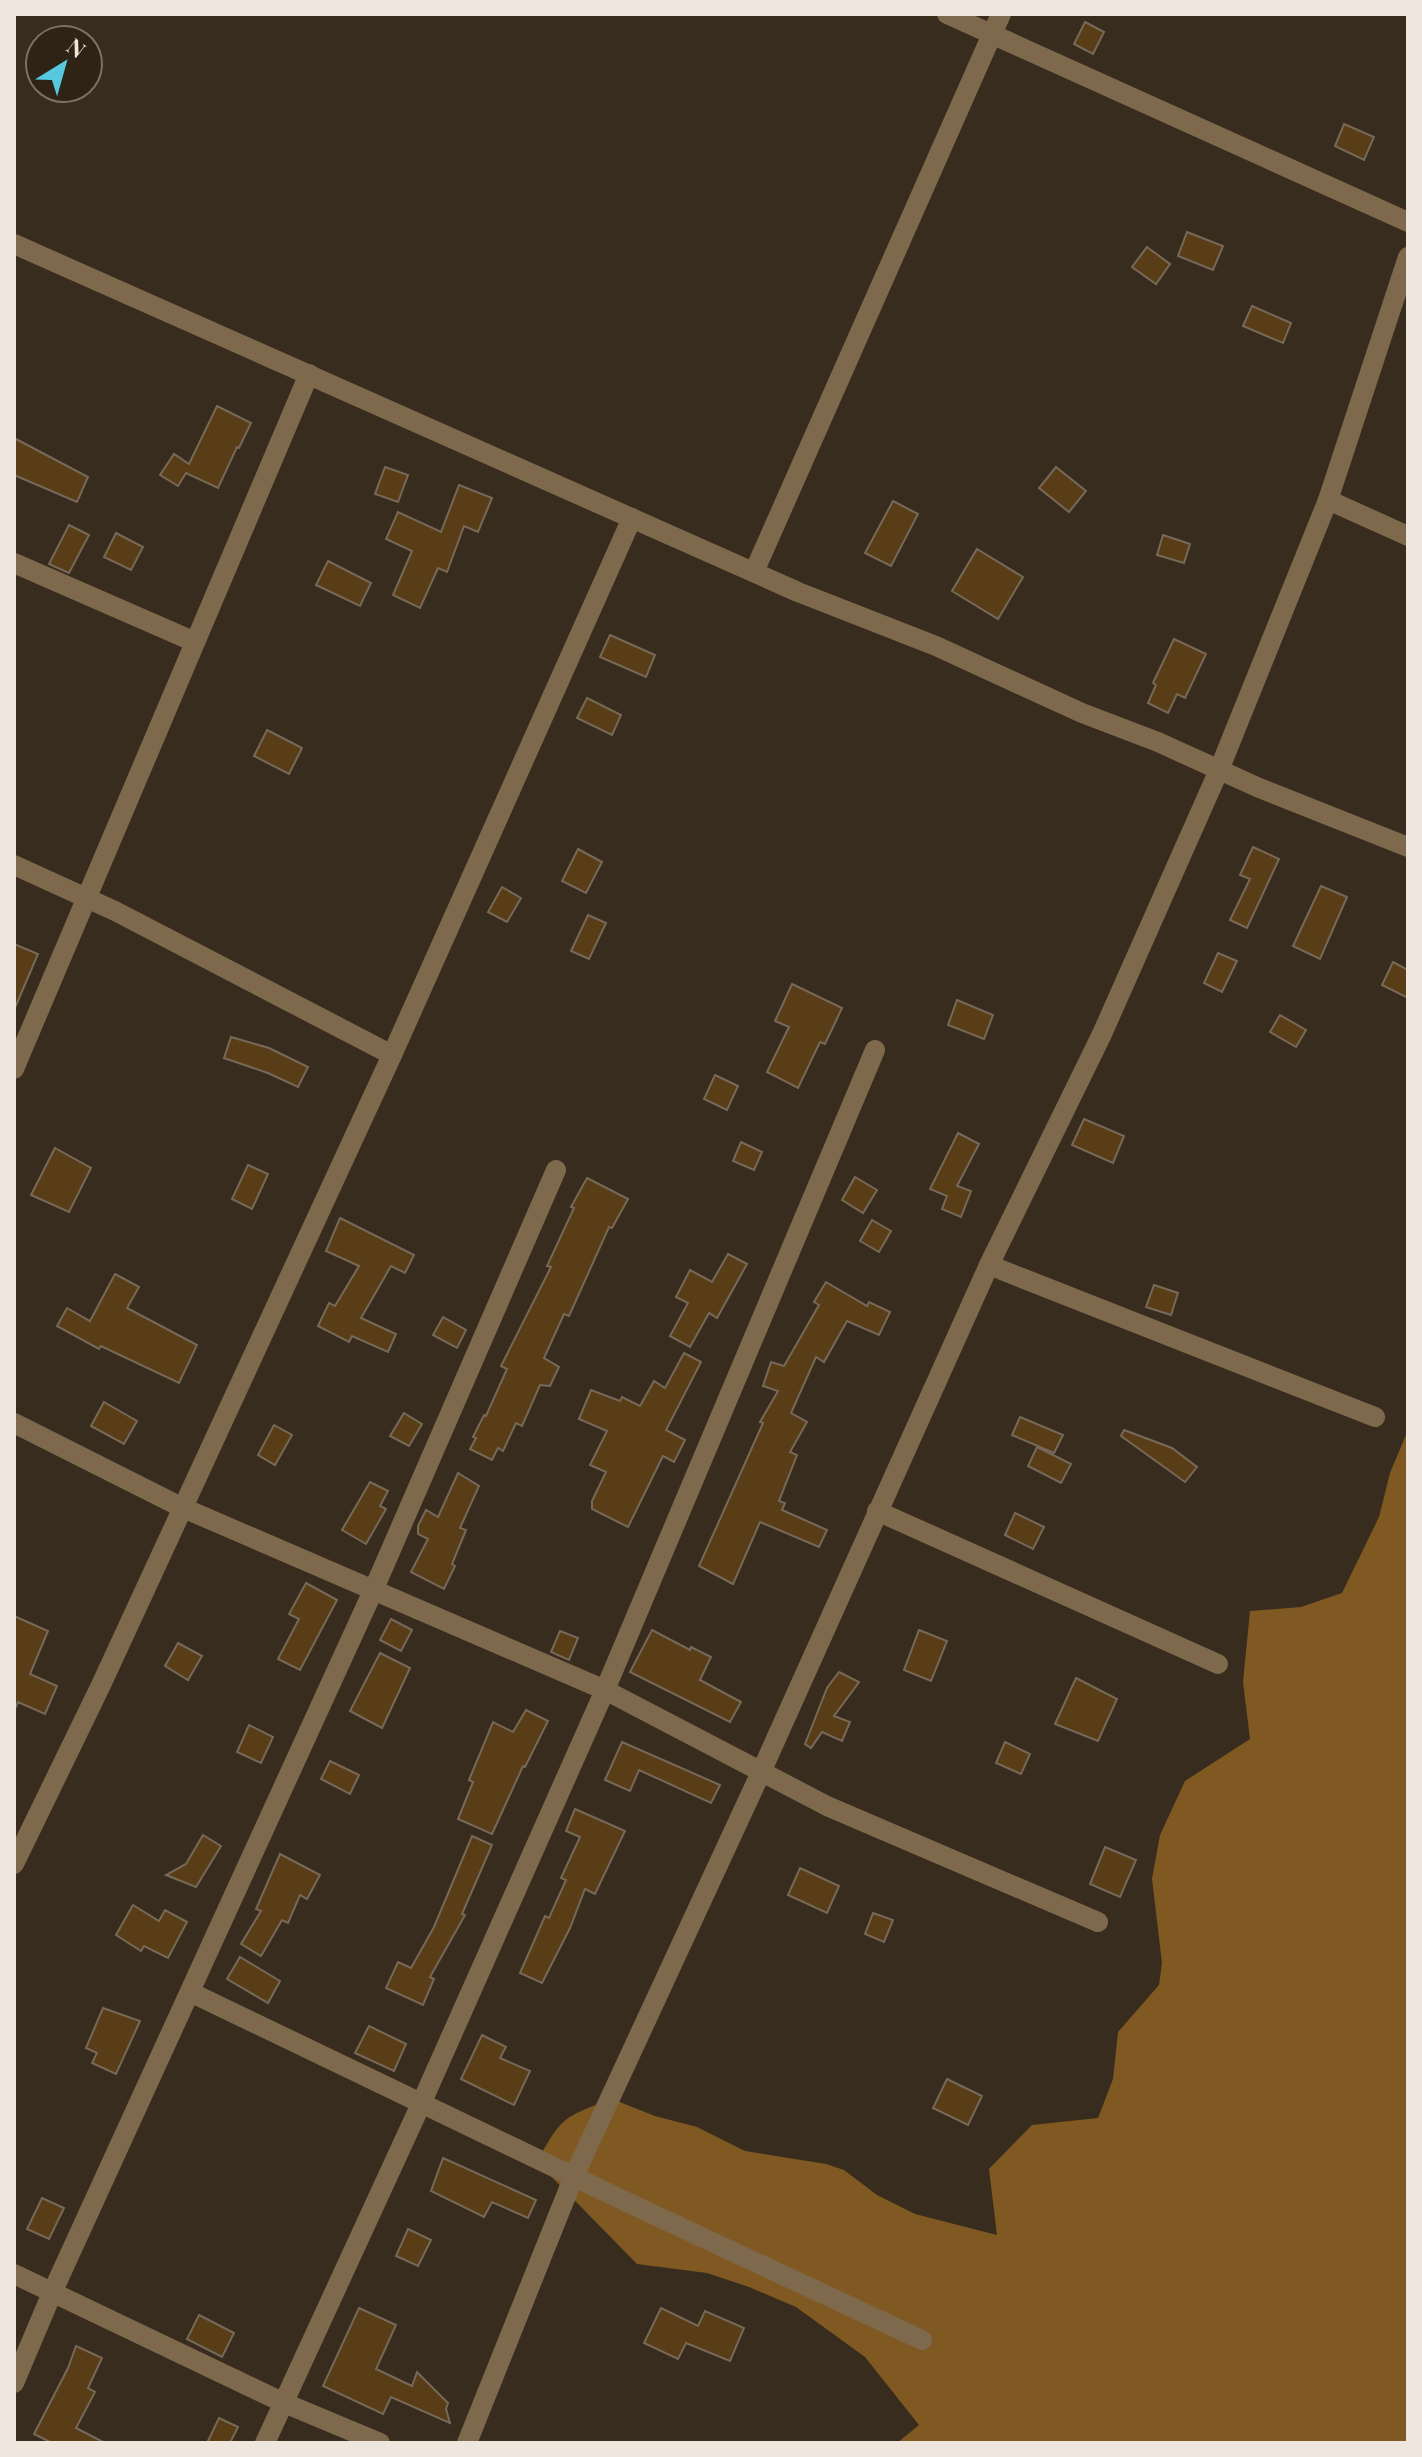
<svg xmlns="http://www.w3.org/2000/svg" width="1422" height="2457" viewBox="0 0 1422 2457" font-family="'Playfair Display',serif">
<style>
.forest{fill:#7f5921}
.building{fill:#583d16;stroke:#776959;stroke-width:2}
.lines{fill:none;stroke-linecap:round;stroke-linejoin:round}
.minor{stroke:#7f694d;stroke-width:20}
</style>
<rect width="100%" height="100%" fill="#382c1e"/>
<!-- forest -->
<path class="forest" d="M1408,1430V2443H897L919,2425L865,2357L796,2307L749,2287L707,2273L637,2264L537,2162C562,2116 564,2117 612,2099L655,2116L697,2127L745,2151L826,2164L844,2170L877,2195L915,2214L997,2235L989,2169L1032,2125L1098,2118L1113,2079L1118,2032L1159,1985L1162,1963L1152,1879L1160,1835L1185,1781L1250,1739L1243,1682L1250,1611L1301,1607L1342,1593L1379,1517L1390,1473Z"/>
<!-- building -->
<g class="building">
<polygon points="1085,22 1104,32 1093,54 1074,44"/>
<polygon points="1344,124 1374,137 1364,160 1335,146"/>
<polygon points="1187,232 1223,246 1213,270 1178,256"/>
<polygon points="1147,247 1170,264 1156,284 1132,267"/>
<polygon points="1252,306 1291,323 1283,343 1243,326"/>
<polygon points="217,406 251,423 239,448 237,447 218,488 186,473 178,486 160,475 174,454 189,464"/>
<polygon points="14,438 88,477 77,502 14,475"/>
<polygon points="385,467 408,475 398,502 375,494"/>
<polygon points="1056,467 1086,491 1069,512 1039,488"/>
<polygon points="459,485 492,498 478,532 464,526 447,572 438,568 420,608 393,595 412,551 386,539 398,512 441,532"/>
<polygon points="893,501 918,514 891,566 865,553"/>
<polygon points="69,525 89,535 69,573 49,564"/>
<polygon points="116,533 143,547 131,570 104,557"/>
<polygon points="1163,535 1190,544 1184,563 1157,555"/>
<polygon points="977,549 1023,577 998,619 952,591"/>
<polygon points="328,561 371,583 360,606 316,585"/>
<polygon points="610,635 655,655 646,677 600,657"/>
<polygon points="1174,639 1206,654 1185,698 1177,694 1168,713 1148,703 1156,685 1153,683"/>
<polygon points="587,698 621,715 612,735 577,718"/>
<polygon points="267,730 302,748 289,774 254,756"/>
<polygon points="1253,847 1279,859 1247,928 1230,920 1250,879 1240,875"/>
<polygon points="578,849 602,862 586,893 562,881"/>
<polygon points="1321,886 1347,897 1320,959 1293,946"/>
<polygon points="502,887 521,898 507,922 488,912"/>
<polygon points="588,915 606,923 589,959 571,951"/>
<polygon points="14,944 38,954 14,1010"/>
<polygon points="1218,953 1237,961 1222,992 1204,983"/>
<polygon points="1393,962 1408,970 1408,998 1382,985"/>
<polygon points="792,984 842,1008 825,1044 820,1042 798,1088 767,1072 789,1027 775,1021"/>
<polygon points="957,1000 993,1015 984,1039 948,1025"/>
<polygon points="1280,1015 1306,1030 1296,1047 1270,1032"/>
<polygon points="231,1037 269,1048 308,1067 298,1087 268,1073 224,1058"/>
<polygon points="715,1075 738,1086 727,1110 704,1099"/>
<polygon points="1084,1119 1124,1136 1113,1163 1072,1145"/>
<polygon points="958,1133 979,1144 957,1186 971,1191 961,1217 942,1209 947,1196 930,1189"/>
<polygon points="741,1142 762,1152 754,1170 733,1161"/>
<polygon points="55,1148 91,1168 69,1212 31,1195"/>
<polygon points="248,1165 268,1174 252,1209 232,1199"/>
<polygon points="855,1177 877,1190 863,1213 842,1200"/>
<polygon points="587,1178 628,1199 612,1228 609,1227 569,1316 564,1314 544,1358 559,1367 550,1386 540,1385 522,1426 516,1423 503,1451 498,1448 492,1460 470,1449 476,1438 473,1437 484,1415 486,1416 507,1369 501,1366 551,1267 547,1266 574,1208 571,1207"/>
<polygon points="340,1218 414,1255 405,1273 391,1266 361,1318 396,1334 388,1352 352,1336 349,1342 318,1326 329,1303 335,1306 359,1266 326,1251"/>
<polygon points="872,1220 891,1231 879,1252 860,1241"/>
<polygon points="728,1254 747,1264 717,1318 709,1313 690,1347 670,1336 688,1303 676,1297 690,1270 712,1282"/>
<polygon points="115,1274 139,1287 127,1308 197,1345 179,1383 101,1346 99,1349 57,1326 67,1308 90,1321"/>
<polygon points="826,1282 867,1306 869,1302 890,1312 879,1335 847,1321 824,1362 816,1357 791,1413 807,1422 790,1452 797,1455 779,1501 785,1503 782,1510 827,1530 819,1547 760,1522 733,1584 699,1566 763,1423 760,1422 778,1391 763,1386 771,1362 784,1366 819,1305 814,1302"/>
<polygon points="1154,1285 1178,1293 1171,1315 1146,1307"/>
<polygon points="443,1317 466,1330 457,1348 433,1335"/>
<polygon points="684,1353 701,1362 666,1430 685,1440 674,1462 663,1456 628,1527 592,1509 592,1501 606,1472 590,1465 607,1431 579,1419 591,1390 620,1401 622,1397 640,1406 654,1381 665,1388"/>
<polygon points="104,1402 137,1421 124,1444 91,1426"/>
<polygon points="404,1413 422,1424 409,1446 390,1436"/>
<polygon points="1020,1417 1063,1435 1054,1453 1012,1435"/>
<polygon points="274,1425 292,1435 275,1465 258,1455"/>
<polygon points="1124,1430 1172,1448 1197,1467 1185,1482 1121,1436"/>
<polygon points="1037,1447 1071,1464 1061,1483 1028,1466"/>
<polygon points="458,1473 479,1486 460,1528 466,1530 452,1564 455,1566 444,1589 411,1572 428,1539 418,1534 418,1526 426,1510 438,1517"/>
<polygon points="370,1482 388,1491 380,1506 386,1509 366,1544 342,1530"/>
<polygon points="1015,1513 1044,1527 1033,1549 1005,1535"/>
<polygon points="306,1583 337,1600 300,1670 278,1659 299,1619 289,1614"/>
<polygon points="14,1616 48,1631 30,1674 57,1686 45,1714 18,1702 14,1711"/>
<polygon points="391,1619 412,1630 401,1651 380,1640"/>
<polygon points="652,1630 690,1650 691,1647 711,1657 700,1680 741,1702 730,1722 630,1672"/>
<polygon points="919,1630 947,1641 931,1681 904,1670"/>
<polygon points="560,1631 578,1638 569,1660 551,1652"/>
<polygon points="178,1643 202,1656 188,1680 165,1666"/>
<polygon points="380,1653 410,1668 382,1728 350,1711"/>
<polygon points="839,1672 859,1682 834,1716 850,1722 842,1741 822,1732 811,1748 805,1744 827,1688"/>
<polygon points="1076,1678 1117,1699 1098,1741 1055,1724"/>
<polygon points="526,1710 548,1721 525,1767 523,1766 492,1834 458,1819 473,1782 469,1780 493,1722 513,1732"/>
<polygon points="249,1725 273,1737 261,1763 237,1752"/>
<polygon points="622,1742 720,1785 711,1803 639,1770 630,1791 605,1780"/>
<polygon points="1005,1742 1030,1754 1021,1774 996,1763"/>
<polygon points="330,1761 359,1775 350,1794 321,1779"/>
<polygon points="575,1809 625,1831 595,1894 585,1889 570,1928 542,1983 520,1973 545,1916 549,1918 566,1880 561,1878 580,1837 566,1831"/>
<polygon points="203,1835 221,1846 196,1887 166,1875 186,1864"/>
<polygon points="472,1836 492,1845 462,1914 465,1915 430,1977 434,1979 423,2005 386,1988 398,1962 411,1968 434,1927"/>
<polygon points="1105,1847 1136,1860 1120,1897 1090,1884"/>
<polygon points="280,1854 320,1875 307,1899 300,1895 288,1923 282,1920 261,1956 241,1944 261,1911 256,1909"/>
<polygon points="800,1868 839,1886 827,1913 788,1895"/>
<polygon points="133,1905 159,1921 165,1910 187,1922 168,1958 144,1946 141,1951 116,1935"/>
<polygon points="873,1913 893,1920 884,1942 865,1934"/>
<polygon points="240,1957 280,1981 268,2003 227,1979"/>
<polygon points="103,2008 140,2021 116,2074 92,2063 97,2053 86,2048"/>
<polygon points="369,2026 406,2044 394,2071 355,2053"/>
<polygon points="482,2035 506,2047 500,2058 530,2071 514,2105 461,2079"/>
<polygon points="947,2079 982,2096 968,2125 933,2108"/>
<polygon points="443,2158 536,2200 528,2218 492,2202 484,2217 431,2191"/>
<polygon points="42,2198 64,2208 49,2239 27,2229"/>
<polygon points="408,2229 431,2240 418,2266 396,2256"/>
<polygon points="359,2308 396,2325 376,2369 412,2386 417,2372 448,2403 446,2409 450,2423 391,2397 383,2414 323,2386"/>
<polygon points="661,2308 698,2326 705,2311 744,2328 730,2361 686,2343 678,2359 644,2343"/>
<polygon points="199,2315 234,2333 222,2357 187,2339"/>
<polygon points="76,2346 102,2358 88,2388 95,2392 76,2428 105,2443 52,2443 34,2434 68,2368"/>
<polygon points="219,2418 238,2427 230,2443 207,2443"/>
</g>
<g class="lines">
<!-- minor -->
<g class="minor">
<polyline points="947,14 1408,222"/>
<polyline points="14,244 798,592 936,646 1082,713 1158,742 1257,787 1408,847"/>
<polyline points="1328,500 1408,536"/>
<polyline points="14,563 195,642"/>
<polyline points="754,572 1001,14"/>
<polyline points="14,865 115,911 392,1055"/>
<polyline points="14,1069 309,374"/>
<polyline points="989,1265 1375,1417"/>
<polyline points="14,1423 181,1507 605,1690 827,1806 1098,1922"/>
<polyline points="877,1511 1218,1664"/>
<polyline points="14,1864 101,1685 392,1055 632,518"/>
<polyline points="190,1992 633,2205 922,2340"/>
<polyline points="14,2274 282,2402 380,2443"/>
<polyline points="14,2383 52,2293 373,1591 556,1170"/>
<polyline points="265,2443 421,2104 605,1690 875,1050"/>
<polyline points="467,2443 574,2176 762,1770 989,1265 1102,1034 1219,770 1328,500 1408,257"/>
</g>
</g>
<!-- border -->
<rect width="1422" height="2457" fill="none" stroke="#efe7de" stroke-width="32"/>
<!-- north arrow -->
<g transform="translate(64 64) rotate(37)"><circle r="38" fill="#2e2314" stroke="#7b7165" stroke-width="2"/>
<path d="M0-6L14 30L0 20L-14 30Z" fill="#56c9e0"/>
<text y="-12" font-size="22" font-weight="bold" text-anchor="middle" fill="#efe7de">N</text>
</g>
</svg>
